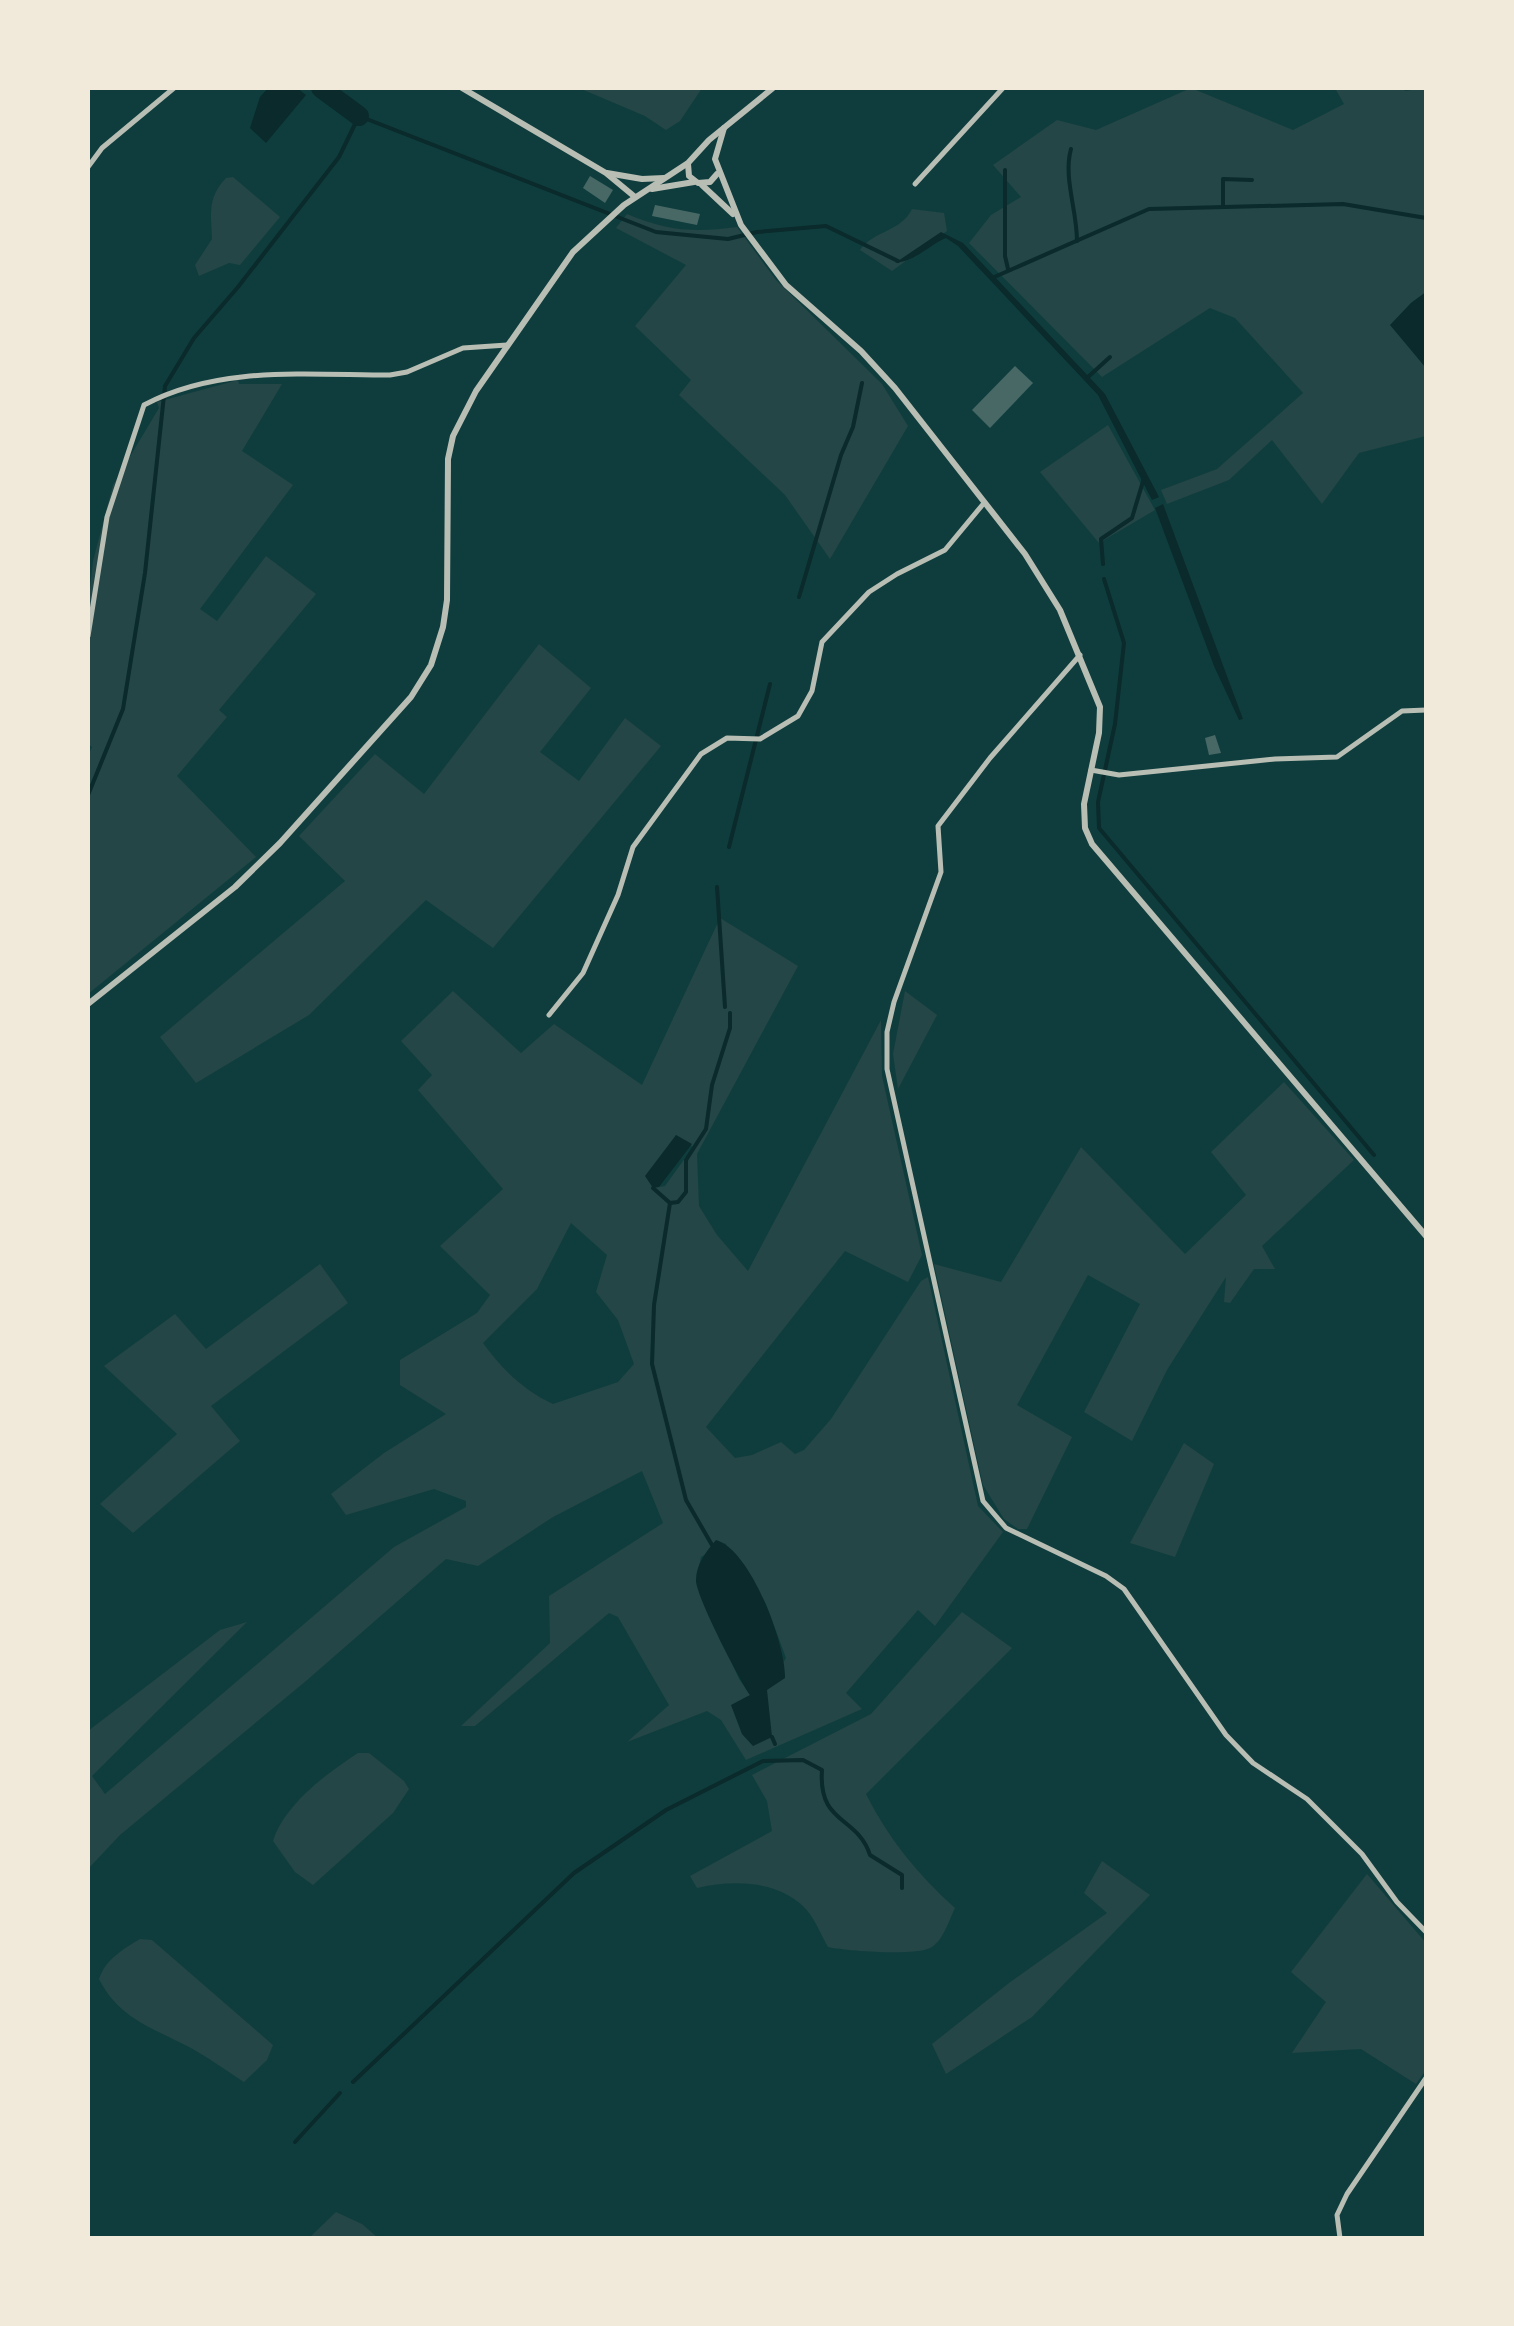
<svg xmlns="http://www.w3.org/2000/svg" width="1514" height="2326" viewBox="0 0 1514 2326" font-family="Karla,sans-serif">
<style>
.green{fill:#244646;fill-rule:evenodd}
.water{fill:#0a2a2b}
.lines{fill:none;stroke-linecap:round;stroke-linejoin:round}
.stream{stroke:#0a2a2b;stroke-width:4}
.river{stroke:#0a2a2b;stroke-width:20}
.building{fill:#486865}
.minor{stroke:#b8beb3;stroke-width:5}
.tertiary{stroke:#b8beb3;stroke-width:6}
</style>
<rect width="100%" height="100%" fill="#0f3d3e"/>
<!-- green -->
<g class="green">
<polygon points="579,88 702,88 680,121 666,130 645,116"/>
<polygon points="1191,88 1293,130 1344,104 1335,88 1403,88 1405,91 1426,88 1426,292 1411,303 1391,325 1426,368 1426,436 1359,453 1322,504 1272,440 1229,480 1167,504 1161,490 1217,469 1303,393 1235,318 1210,308 1102,377 969,243 991,215 1021,197 993,165 1057,120 1096,130"/>
<path d="M233,177L280,217L240,265L229,263L199,276L195,265L212,239C211,214 207,198 226,178Z"/>
<path d="M912,209L944,213L947,231L892,271L860,250C874,230 901,232 912,209Z"/>
<path d="M627,214C667,231 694,233 737,227L776,280L882,384L908,426L830,559L785,495L679,395L691,380L635,326L686,265L616,228Z"/>
<polygon points="238,380 239,384 282,384 242,451 293,485 200,609 217,621 266,556 316,594 219,710 227,717 177,776 256,857 88,994 88,756 92,747 88,744 88,607 93,561 113,485 159,408 157,402"/>
<polygon points="1108,425 1155,510 1099,543 1040,472"/>
<polygon points="539,644 591,688 540,752 579,781 625,718 661,746 493,948 426,900 309,1015 196,1083 160,1037 345,881 299,836 375,754 424,794"/>
<path d="M720,918L798,966L697,1154L699,1206L717,1235L748,1271L881,1020L882,1076L922,1255L908,1282L845,1251L706,1427L735,1458L752,1455L781,1442L795,1454L804,1450L831,1419L921,1281L928,1277L978,1506L1003,1532L935,1626L918,1610L846,1693L862,1709L746,1760L721,1720L707,1711L627,1742L669,1705L618,1617L609,1613L475,1726H461L550,1643L549,1596L663,1523L642,1471L553,1517L478,1566L446,1559L306,1681L120,1835L88,1869V1731L220,1630L247,1622L92,1776L105,1794L394,1547L466,1507V1501L434,1489L346,1515L331,1494L384,1453L446,1414L400,1385V1360L477,1313L490,1295L440,1246L503,1189L418,1090L432,1075L401,1041L453,991L521,1053L554,1024L642,1085ZM676,1135L693,1147L665,1186L659,1187ZM571,1223L607,1255L596,1292L618,1320L634,1364L618,1382L553,1404C523,1390 502,1369 483,1343L537,1289ZM725,1543L766,1604L786,1658L767,1690L751,1696L739,1679L696,1581L701,1557Z"/>
<polygon points="905,991 937,1015 898,1089 893,1054"/>
<polygon points="1284,1082 1354,1160 1262,1246 1275,1269 1254,1269 1230,1303 1224,1302 1226,1277 1167,1370 1132,1441 1084,1412 1140,1304 1088,1275 1017,1405 1072,1437 1027,1529 1018,1529 1004,1519 983,1485 934,1264 1001,1282 1081,1147 1185,1254 1246,1195 1211,1152"/>
<polygon points="320,1264 348,1303 211,1406 240,1441 133,1533 100,1504 177,1434 104,1366 175,1314 206,1349"/>
<polygon points="1184,1443 1214,1464 1175,1557 1130,1543"/>
<path d="M962,1612L1012,1648L866,1794C888,1838 918,1875 955,1908C949,1920 943,1942 930,1948C915,1956 847,1951 828,1947C821,1935 814,1916 803,1906C775,1880 732,1880 697,1888L690,1876L772,1831L767,1801L752,1775L871,1714Z"/>
<path d="M358,1753H369L404,1781L409,1789L393,1813L313,1885L295,1872L273,1841C284,1805 327,1773 358,1753Z"/>
<polygon points="1102,1861 1150,1895 1032,2017 946,2074 932,2044 1009,1983 1107,1913 1084,1893"/>
<polygon points="1367,1874 1426,1943 1426,2070 1416,2084 1361,2049 1292,2053 1326,2002 1291,1972"/>
<path d="M140,1939L152,1940L273,2045L267,2060L244,2082C227,2071 209,2058 191,2048C153,2028 119,2019 99,1979C106,1959 122,1950 140,1939Z"/>
<polygon points="336,2212 362,2224 378,2238 309,2238"/>
</g>
<!-- water -->
<g class="water">
<polygon points="268,88 297,88 306,95 266,143 250,128 260,97"/>
<path d="M941,232L963,243L1105,394L1159,497L1152,500L1098,395L958,246L946,238C929,245 916,261 895,263Z"/>
<polygon points="1426,292 1426,368 1390,325 1411,303"/>
<polygon points="1163,504 1243,719 1239,720 1214,666 1155,508"/>
<polygon points="676,1135 692,1144 659,1187 653,1188 645,1176"/>
<path d="M716,1540C751,1550 786,1645 785,1678L767,1690L772,1737L753,1746L742,1734L731,1705L750,1695C739,1679 697,1598 696,1581C696,1564 706,1552 716,1540Z"/>
</g>
<g class="lines">
<!-- stream -->
<g class="stream">
<path d="M1071,149C1063,177 1077,210 1077,241"/>
<polyline points="1005,170 1005,256 1008,269"/>
<polyline points="1223,205 1223,179 1252,180"/>
<polyline points="992,278 1149,209 1343,204 1426,218"/>
<polyline points="1088,377 1110,357"/>
<polyline points="1103,564 1101,539 1132,518 1144,478"/>
<polyline points="1104,579 1124,643 1115,724 1098,802 1099,828 1374,1155"/>
<polyline points="799,597 841,455 853,427 862,383"/>
<polyline points="88,795 123,709 145,573 165,386 194,338 238,287 339,157 359,116 656,232 728,239 757,232 826,226 898,261"/>
<polyline points="729,847 770,684"/>
<polyline points="717,887 725,1007"/>
<polyline points="653,1188 670,1203"/>
<polyline points="712,1545 686,1500 652,1364 654,1305 670,1203 678,1202 686,1192 686,1160 706,1129 712,1085 730,1028 730,1013"/>
<polyline points="772,1737 775,1744"/>
<path d="M353,2082L574,1873L666,1810L763,1761L803,1760L822,1770C818,1825 857,1815 870,1855L902,1875V1888"/>
<polyline points="295,2142 340,2093"/>
</g>
<!-- river -->
<polyline class="river" points="321,88 359,116"/>
</g>
<!-- building -->
<g class="building">
<polygon points="590,176 613,190 605,203 583,188"/>
<polygon points="655,205 700,214 697,225 652,216"/>
<polygon points="1015,366 1033,383 990,428 972,410"/>
<polygon points="1215,735 1221,753 1209,755 1205,738"/>
</g>
<g class="lines">
<!-- minor -->
<g class="minor">
<polyline points="88,167 102,148 174,88"/>
<polyline points="915,184 1003,88"/>
<path d="M88,636L107,517L144,405C218,365 309,375 390,375L407,372L463,348L507,345"/>
<polyline points="1080,655 990,758 938,826 941,872 894,1002 887,1032 887,1069 983,1501 1006,1528 1106,1576 1124,1589 1226,1735 1253,1763 1307,1799 1362,1854 1397,1902 1426,1932"/>
<polyline points="1091,770 1119,775 1275,759 1337,757 1402,711 1426,710"/>
<polyline points="549,1015 583,973 618,895 633,847 701,754 727,738 760,739 798,716 812,691 822,642 869,592 897,574 945,550 984,503"/>
<polyline points="1340,2238 1337,2215 1347,2194 1426,2078"/>
</g>
<!-- tertiary -->
<g class="tertiary">
<polyline points="462,88 606,173 635,197"/>
<polyline points="724,128 715,159 741,225 786,285 861,351 895,388 1025,554 1060,610 1100,707 1099,733 1084,804 1085,828 1092,844 1426,1236"/>
<polyline points="688,164 689,176 698,183 710,182 717,174"/>
<polyline points="607,173 642,179 664,178"/>
<polyline points="702,185 733,214"/>
<polyline points="652,189 694,182"/>
<polyline points="88,1004 235,887 280,843 411,697 431,665 443,627 447,600 448,459 453,436 476,391 573,252 624,205 688,163 709,140 773,88"/>
</g>
</g>
<!-- border -->
<rect width="1514" height="2326" fill="none" stroke="#f1e9da" stroke-width="180"/>
</svg>
